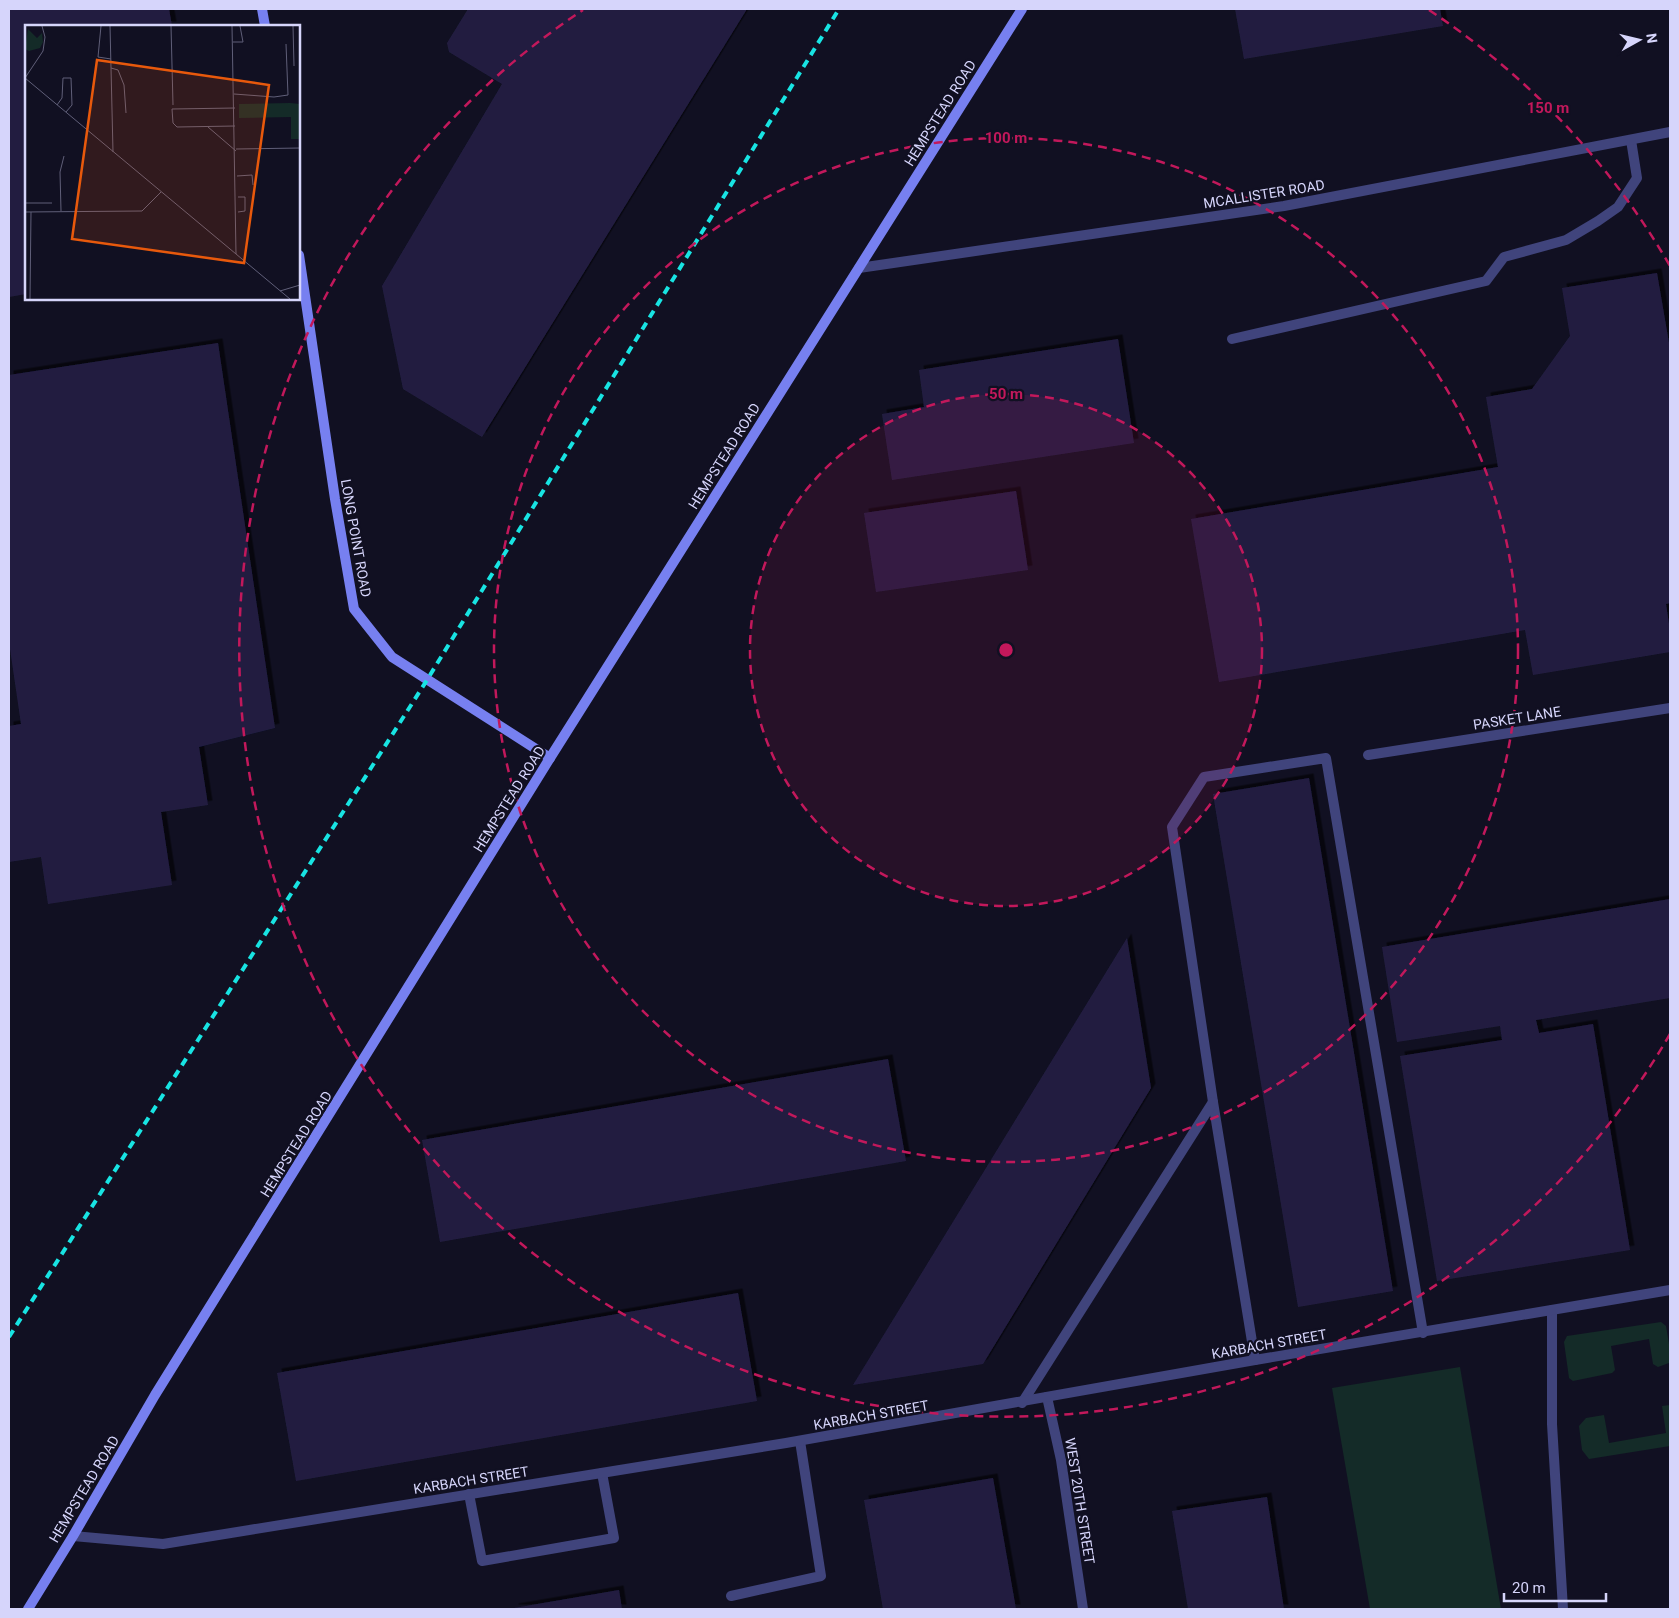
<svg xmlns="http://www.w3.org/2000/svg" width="1679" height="1618" viewBox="0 0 1679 1618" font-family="Roboto,sans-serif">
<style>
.green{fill:#142b28}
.building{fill:#221e41;filter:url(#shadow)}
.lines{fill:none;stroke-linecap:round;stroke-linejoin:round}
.lane{stroke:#40447c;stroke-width:10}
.street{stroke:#40447c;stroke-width:10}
.secondary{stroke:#7780f0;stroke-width:10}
.rail{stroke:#18e4e3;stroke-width:4;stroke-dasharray:8 6;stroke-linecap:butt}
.ring{fill:none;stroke:#c2185b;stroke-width:2.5;stroke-dasharray:9 6}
.labels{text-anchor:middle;stroke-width:4.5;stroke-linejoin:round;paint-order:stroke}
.street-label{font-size:14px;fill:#d6d5fb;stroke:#111022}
.inset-road{fill:none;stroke:#605f79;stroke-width:1}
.view{fill:#e8590c;fill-opacity:0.15;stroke:#e8590c;stroke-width:2.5}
.inset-edge{fill:none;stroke:#d6d5fb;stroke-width:2.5}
.centre{fill:#c2185b;stroke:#111022;stroke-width:2.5}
.ring-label{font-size:15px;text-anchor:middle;font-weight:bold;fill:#c2185b;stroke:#111022;stroke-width:4.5;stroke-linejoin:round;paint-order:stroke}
</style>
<defs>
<filter id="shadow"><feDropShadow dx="4.5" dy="-4.5" stdDeviation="0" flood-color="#0009"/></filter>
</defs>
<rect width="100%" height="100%" fill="#111022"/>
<!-- green -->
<g class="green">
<polygon points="1661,1322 1666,1326 1670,1350 1669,1363 1658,1367 1653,1364 1649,1339 1611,1346 1615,1370 1612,1373 1573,1381 1569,1378 1564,1342 1567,1336"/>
<polygon points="1460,1367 1501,1609 1370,1609 1332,1388"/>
<polygon points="1670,1405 1670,1446 1589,1459 1582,1450 1579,1426 1586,1418 1604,1415 1609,1443 1666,1433 1662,1406"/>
</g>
<!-- building -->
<g class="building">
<polygon points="9,9 169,9 172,26 26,26 26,294 9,297"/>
<polygon points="468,9 747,9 482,437 403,389 382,286 502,84 449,52 447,43"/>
<polygon points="1235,9 1440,9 1443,26 1244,59"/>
<polygon points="1657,273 1670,349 1670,603 1666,604 1670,631 1670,652 1533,675 1525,630 1219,682 1191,519 1498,467 1486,397 1532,389 1570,336 1562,288"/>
<polygon points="1118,339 1134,443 892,480 882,414 924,407 919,370"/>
<polygon points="218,343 275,728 199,747 208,805 161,812 172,885 48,904 41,857 9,862 9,726 21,724 9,642 9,375"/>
<polygon points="1016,491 1028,570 876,592 864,513"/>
<polygon points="1309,778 1393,1291 1298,1307 1213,794"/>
<polygon points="1670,899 1670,998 1536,1020 1539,1033 1593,1024 1630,1250 1437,1281 1400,1056 1502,1040 1500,1026 1397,1042 1382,947"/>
<polygon points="1127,938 1151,1088 983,1364 853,1385"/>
<polygon points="888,1059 906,1161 440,1242 422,1140"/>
<polygon points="738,1293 757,1401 296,1481 277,1373"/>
<polygon points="993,1478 1016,1609 883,1609 864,1500"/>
<polygon points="1267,1497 1284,1609 1188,1609 1172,1511"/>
<polygon points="619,1590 622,1609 514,1609 514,1608"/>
</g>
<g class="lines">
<!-- lane -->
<g class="lane">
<polyline points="1232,339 1486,281 1504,257 1566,240 1598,221 1618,207 1637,178 1631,140"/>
<polyline points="1552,1310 1552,1424 1563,1609"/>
<polyline points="1255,1360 1213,1102 1172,827 1204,777 1326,758 1423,1333"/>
<polyline points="1022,1403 1213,1102"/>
<polyline points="469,1494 482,1561 614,1538 602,1473"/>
<polyline points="731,1596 821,1576 800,1441"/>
</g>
<!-- street -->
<g class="street">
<polyline points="859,268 1284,206 1670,132"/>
<polyline points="1368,755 1670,708"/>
<polyline points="1047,1397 1061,1460 1083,1609"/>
<polyline points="73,1536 163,1544 786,1443 1255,1360 1670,1290"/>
</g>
<!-- secondary -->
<g class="secondary">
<polyline points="262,9 265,26"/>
<polyline points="299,255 335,499 354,609 392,657 550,758"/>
<polyline points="28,1609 73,1536 155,1395 550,758 1022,9"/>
</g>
<!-- rail -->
<polyline class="rail" points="9,1337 427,680 839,9"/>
</g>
<!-- distance rings -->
<circle cx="1006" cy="650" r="256" fill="#c2185b" fill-opacity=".12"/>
<g class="ring">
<circle cx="1006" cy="650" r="256"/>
<circle cx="1006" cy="650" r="512"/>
<path d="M1670 1034A767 767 0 1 1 583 10M1429 10A767 767 0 0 1 1670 266"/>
</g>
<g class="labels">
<!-- street labels -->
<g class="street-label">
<text transform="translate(940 113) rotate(-58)" y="5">HEMPSTEAD ROAD</text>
<text transform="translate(1264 194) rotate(-9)" y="5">MCALLISTER ROAD</text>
<text transform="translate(724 456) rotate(-58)" y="5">HEMPSTEAD ROAD</text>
<text transform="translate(356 538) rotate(80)" y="5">LONG POINT ROAD</text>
<text transform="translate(1517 718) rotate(-9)" y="5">PASKET LANE</text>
<text transform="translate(509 799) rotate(-58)" y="5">HEMPSTEAD ROAD</text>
<text transform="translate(296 1144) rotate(-58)" y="5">HEMPSTEAD ROAD</text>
<text transform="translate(1269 1344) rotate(-10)" y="5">KARBACH STREET</text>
<text transform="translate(871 1415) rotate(-10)" y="5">KARBACH STREET</text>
<text transform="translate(471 1480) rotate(-9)" y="5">KARBACH STREET</text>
<text transform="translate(84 1489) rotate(-59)" y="5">HEMPSTEAD ROAD</text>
<text transform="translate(1080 1501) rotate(81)" y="5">WEST 20TH STREET</text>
</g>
</g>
<!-- overview -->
<g transform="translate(25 25)">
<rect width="275" height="275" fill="#111022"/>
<path d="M3,4L12,13L17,8L18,17L15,23L4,26L0,24ZM265,78L275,79V114H266V92L214,93V79Z" fill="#142b28"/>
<path class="inset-road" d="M76,1L73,32L86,34M85,1L88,127M146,1L148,80M207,1L211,229M268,1L269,41M208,17H218L215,1M86,43L93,45L99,60L101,88M0,53L18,26L20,12L17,1M0,53L265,274M209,69L249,72L263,70L261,19M32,80L37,73L38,53H46L47,80L41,87M210,83L147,84L148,98L152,102L210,101M183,102L211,126M211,124L275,123M212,151L227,150L228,160M213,172H220V186L213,187M0,178H27M36,186L35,147L39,131M0,187L117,186L136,167M255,266L275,260M5,274L6,187"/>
<path class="view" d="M72,35L244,60L219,238L47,214Z"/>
<rect width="275" height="275" class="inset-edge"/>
</g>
<circle cx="1006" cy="650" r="8" class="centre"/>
<g class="ring-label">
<text x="1548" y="113">150 m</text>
<text x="1006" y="143">100 m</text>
<text x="1006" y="399">50 m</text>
</g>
<!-- border -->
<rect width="1679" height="1618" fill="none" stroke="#d6d5fb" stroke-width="20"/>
<!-- north arrow -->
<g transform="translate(1639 40) rotate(82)" stroke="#111022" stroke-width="4" paint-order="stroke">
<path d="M0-4L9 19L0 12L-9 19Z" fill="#d6d5fb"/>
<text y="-8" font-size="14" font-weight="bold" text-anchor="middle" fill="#d6d5fb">N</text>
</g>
<!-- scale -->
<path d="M1504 1593v8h102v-8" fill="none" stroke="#d6d5fb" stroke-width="2.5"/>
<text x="1512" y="1593" font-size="15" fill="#d6d5fb" stroke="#111022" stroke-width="4" paint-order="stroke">20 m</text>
</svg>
